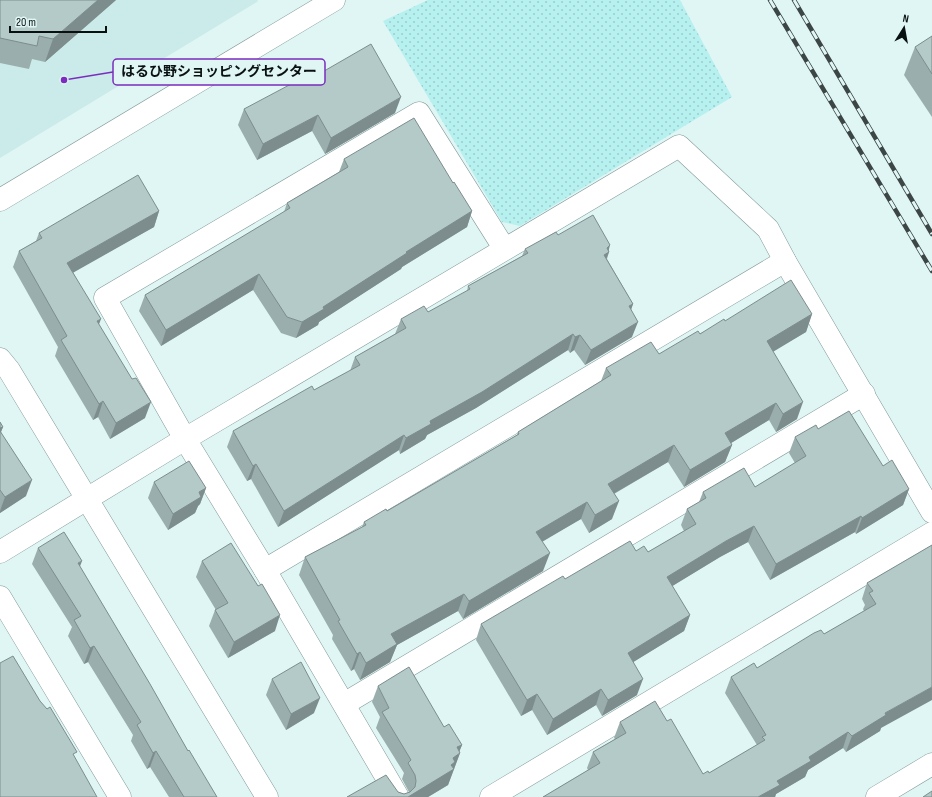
<svg xmlns="http://www.w3.org/2000/svg" width="932" height="797" viewBox="0 0 932 797" font-family="'Sofia Sans Condensed','Noto Sans JP',sans-serif">
<style>
.built{fill:#caebe9}
.grass{fill:url(#grass-dots)}
.lines{fill:none;stroke-linecap:round;stroke-linejoin:round}
.minor-casing{stroke:#839998;stroke-width:23}
.minor{stroke:#fff;stroke-width:22}
.rail-casing{stroke:#3b4645;stroke-width:4.5}
.rail{stroke:#dff6f5;stroke-width:3;stroke-dasharray:9;stroke-linecap:butt}
.wall{fill:#9aaead}
.shaded-wall{fill:#7d8d8d}
.building{fill:#b3cac9;stroke:#7d8d8d}
.leader{fill:none;stroke:#7b2cbf;stroke-width:1.5}
.callout-dot{fill:#7b2cbf;stroke:#dff6f5;stroke-width:1.5}
.callout{fill:#dff6f5;stroke:#7b2cbf;stroke-width:1.5}
.callout-label{font-size:14px;text-anchor:middle;font-weight:bold;fill:#091110}
</style>
<defs>
<pattern id="grass-dots" width="8" height="8" patternUnits="userSpaceOnUse"><rect width="8" height="8" fill="#b6f0ef"/><path d="M2 2h.1M6 6h.1" fill="none" stroke="#9bcdcc" stroke-width="1.8" stroke-linecap="round"/></pattern>
</defs>
<rect width="100%" height="100%" fill="#dff6f5"/>
<!-- built -->
<polygon class="built" points="0,0 258,0 257,2 0,158"/>
<!-- grass -->
<polygon class="grass" points="428,0 680,0 732,97 520,226 502,222 383,21"/>
<g class="lines">
<defs>
<g id="minor">
<polyline points="0,200 334,0"/>
<polyline points="0,359 9,370 267,797"/>
<polyline points="0,552 185,439 679,146 768,229 785,261 932,512"/>
<polyline points="265,570 785,261"/>
<polyline points="0,597 120,797"/>
<polyline points="344,704 864,394"/>
<polyline points="398,797 265,570 185,439 105,298 419,113 504,248"/>
<polyline points="491,797 932,533"/>
<polyline points="877,797 932,764"/>
</g>
</defs>
<!-- minor casing -->
<use href="#minor" class="minor-casing"/>
<!-- minor -->
<use href="#minor" class="minor"/>
<defs>
<g id="rail">
<polyline points="770,0 932,271"/>
<polyline points="794,0 932,234"/>
</g>
</defs>
<!-- rail casing -->
<use href="#rail" class="rail-casing"/>
<!-- rail -->
<use href="#rail" class="rail"/>
</g>
<!-- wall -->
<g class="wall">
<polygon points="0,0 116,0 45,62 32,59 29,69 0,63"/>
<polygon points="932,36 932,117 904,75 915,47"/>
<polygon points="312,78 395,113 325,154 312,131 257,160 238,125 244,109"/>
<polygon points="344,159 453,183 472,211 467,227 402,267 401,269 319,322 318,325 296,338 281,333 253,290 161,346 139,311 145,295 284,212 287,203 339,172"/>
<polygon points="159,211 154,227 73,272 145,418 110,439 98,417 93,420 55,356 58,347 13,267 19,251 36,241 39,233"/>
<polygon points="558,235 609,250 609,252 607,259 633,304 631,309 632,337 585,365 574,350 570,353 568,350 476,408 427,435 425,439 400,454 399,450 278,527 251,479 247,481 227,447 233,431 314,390 350,371 355,357 395,334 401,319 428,312 467,291 468,286 522,256 525,249"/>
<polygon points="812,314 806,332 773,351 797,419 776,432 769,420 731,443 732,445 725,462 684,487 668,462 614,494 612,519 589,533 581,519 542,541 543,571 463,619 458,611 397,645 390,662 360,680 354,669 351,671 332,639 333,635 299,575 305,557 362,527 364,522 387,511 517,435 518,432 601,381 606,368 659,354 725,321"/>
<polygon points="0,422 3,427 1,432 26,496 0,513"/>
<polygon points="818,429 883,466 909,489 903,505 856,534 855,532 770,580 748,542 720,557 672,586 690,615 684,631 633,662 637,695 602,716 596,705 547,735 532,710 521,716 476,640 481,624 565,579 636,551 648,552 684,531 681,525 687,509 699,502 703,492 755,487 795,463 789,453 795,437"/>
<polygon points="154,482 206,488 200,504 198,506 195,513 168,530 148,498"/>
<polygon points="932,545 880,731 846,752 843,748 808,770 805,777 776,794 775,797 543,797 588,770 587,768 593,752 615,739 614,738 620,722 667,721 703,774 709,773 757,745 725,693 731,677 757,668 824,634 864,611 863,609 865,605 862,599 867,583"/>
<polygon points="38,548 80,567 188,751 217,797 169,797 150,767 147,769 131,741 133,735 88,662 84,664 68,636 72,627 32,564"/>
<polygon points="202,561 258,586 275,631 228,658 209,626 215,610 216,610 196,577"/>
<polygon points="272,679 314,713 286,730 266,695"/>
<polygon points="378,686 444,727 462,745 459,751 460,753 448,785 428,797 347,797 398,792 404,794 409,792 402,779 404,773 376,728 380,717 372,702"/>
</g>
<!-- shaded-wall -->
<g class="shaded-wall">
<polygon points="98,0 116,0 45,62 53,39"/>
<polygon points="401,97 395,113 325,154 331,138"/>
<polygon points="318,115 312,131 257,160 263,144"/>
<polygon points="159,211 154,227 62,279 67,263"/>
<polygon points="472,211 467,227 402,267 401,269 319,322 318,325 296,338 302,322 323,307 406,252"/>
<polygon points="610,245 608,253 609,252 603,267 599,270 607,248"/>
<polygon points="259,274 253,290 161,346 166,330"/>
<polygon points="633,304 628,319 629,306"/>
<polygon points="812,314 806,332 761,359 767,341"/>
<polygon points="101,319 95,335 97,321"/>
<polygon points="638,322 632,337 585,365 591,350"/>
<polygon points="573,334 568,350 476,408 427,435 425,439 400,454 406,438 430,421"/>
<polygon points="580,335 574,350 570,353 575,337"/>
<polygon points="103,401 98,417 93,420 99,404"/>
<polygon points="151,402 145,418 110,439 116,423"/>
<polygon points="803,402 797,419 776,432 783,414"/>
<polygon points="776,403 769,420 718,451 725,433"/>
<polygon points="3,427 0,434 0,428"/>
<polygon points="404,435 399,450 278,527 284,511"/>
<polygon points="674,445 668,462 601,501 608,484"/>
<polygon points="732,445 725,462 684,487 690,470"/>
<polygon points="256,464 251,479 247,481 253,466"/>
<polygon points="32,480 26,496 0,513 0,511 5,497"/>
<polygon points="206,488 200,504 198,506 195,513 168,530 173,514 199,492"/>
<polygon points="909,489 903,505 856,534 862,518"/>
<polygon points="619,501 612,519 589,533 595,515"/>
<polygon points="587,502 581,519 530,549 536,532"/>
<polygon points="861,516 855,532 770,580 776,564"/>
<polygon points="754,526 748,542 720,557 661,593 667,577 726,541"/>
<polygon points="550,553 543,571 463,619 469,601"/>
<polygon points="82,561 76,577 78,563"/>
<polygon points="464,594 458,611 397,645 390,662 360,680 366,663 391,634"/>
<polygon points="280,615 275,631 228,658 234,642"/>
<polygon points="690,615 684,631 622,669 628,653"/>
<polygon points="94,646 88,662 84,664 90,648"/>
<polygon points="360,652 354,669 351,671 357,654"/>
<polygon points="643,679 637,695 602,716 608,700"/>
<polygon points="932,687 932,700 881,728 880,731 846,752 852,736 885,713"/>
<polygon points="601,689 596,705 547,735 553,719"/>
<polygon points="537,694 532,710 521,716 527,700"/>
<polygon points="320,698 314,713 286,730 291,714"/>
<polygon points="848,732 843,748 808,770 805,777 776,794 775,797 758,797 777,781 809,757"/>
<polygon points="462,745 458,755 460,753 448,785 428,797 408,797 457,747"/>
<polygon points="156,751 150,767 147,769 153,753"/>
</g>
<!-- building -->
<g class="building">
<polygon points="0,0 98,0 53,39 39,36 37,46 0,38"/>
<polygon points="932,36 932,74 915,47"/>
<polygon points="371,44 401,97 331,138 318,115 263,144 244,109 310,74 312,78"/>
<polygon points="414,118 453,183 454,182 472,211 406,252 407,253 323,307 324,309 302,322 287,317 259,274 166,330 145,295 290,208 287,203 348,167 344,159"/>
<polygon points="138,175 159,211 67,263 101,319 97,321 132,379 136,378 151,402 116,423 103,401 99,404 61,340 67,336 19,251 42,238 39,233"/>
<polygon points="593,215 610,245 607,248 609,252 604,255 633,304 629,306 638,322 591,350 580,335 575,337 573,334 482,392 430,421 431,424 406,438 404,435 284,511 256,464 253,466 233,431 312,386 314,390 360,365 355,357 406,328 401,319 424,306 428,312 470,289 468,286 528,253 525,249 556,232 558,235"/>
<polygon points="791,280 812,314 767,341 803,402 783,414 776,403 725,433 732,445 690,470 674,445 608,484 619,501 595,515 587,502 536,532 550,553 469,601 464,594 391,634 397,644 366,663 360,652 357,654 338,621 340,620 305,557 366,525 364,522 386,509 387,511 519,434 518,432 611,375 606,368 651,342 659,354 698,331 700,334 724,319 725,321"/>
<polygon points="849,411 883,466 892,460 909,489 862,518 861,516 776,564 754,526 726,541 667,577 690,615 628,653 643,679 608,700 601,689 553,719 537,694 527,700 481,624 563,576 565,579 630,541 636,551 644,546 648,552 696,524 687,509 706,498 703,492 744,468 755,487 806,456 795,437 816,425 818,429"/>
<polygon points="0,422 3,427 0,428"/>
<polygon points="0,431 32,480 5,497 0,490"/>
<polygon points="189,461 206,488 199,492 201,497 173,514 154,482"/>
<polygon points="64,532 82,561 78,563 150,684 188,751 189,750 217,797 184,797 156,751 153,753 137,725 141,722 94,646 90,648 74,620 81,616 38,548"/>
<polygon points="231,543 258,586 262,584 280,615 234,642 215,610 228,603 202,561"/>
<polygon points="932,545 932,687 885,713 886,715 852,736 848,732 809,757 811,761 777,781 780,785 758,797 543,797 600,763 593,752 626,733 620,722 655,701 667,721 671,719 703,774 708,771 709,773 765,740 762,737 766,735 731,677 754,663 757,668 814,633 821,630 824,634 876,604 869,593 873,591 867,583"/>
<polygon points="13,656 40,701 47,709 50,707 77,752 73,754 97,797 0,797 0,663"/>
<polygon points="301,662 320,698 291,714 272,679"/>
<polygon points="409,667 444,727 449,724 462,745 457,747 460,753 453,758 455,762 451,765 454,769 408,797 347,797 386,775 398,792 404,794 410,792 415,787 416,781 415,775 408,763 411,760 382,712 389,708 378,686"/>
<polygon points="932,791 932,797 923,797"/>
</g>
<!-- callouts -->
<path class="leader" d="M64 80L113 72"/>
<circle class="callout-dot" cx="64" cy="80" r="4"/>
<rect class="callout" x="113" y="59" width="212" height="26" rx="4"/>
<g class="callout-label">
<text x="219" y="76">はるひ野ショッピングセンター</text>
</g>
<!-- north arrow -->
<g transform="translate(904 28) rotate(11)" stroke="#dff6f5" stroke-width="3" paint-order="stroke">
<path d="M0-3L7 15L0 10L-7 15Z" fill="#091110"/>
<text y="-6" font-size="11" font-weight="bold" text-anchor="middle" fill="#091110">N</text>
</g>
<!-- scale -->
<path d="M10 26v6h96v-6" fill="none" stroke="#091110" stroke-width="2"/>
<text x="16" y="26" font-size="12" fill="#091110" stroke="#dff6f5" stroke-width="3" paint-order="stroke">20 m</text>
</svg>
